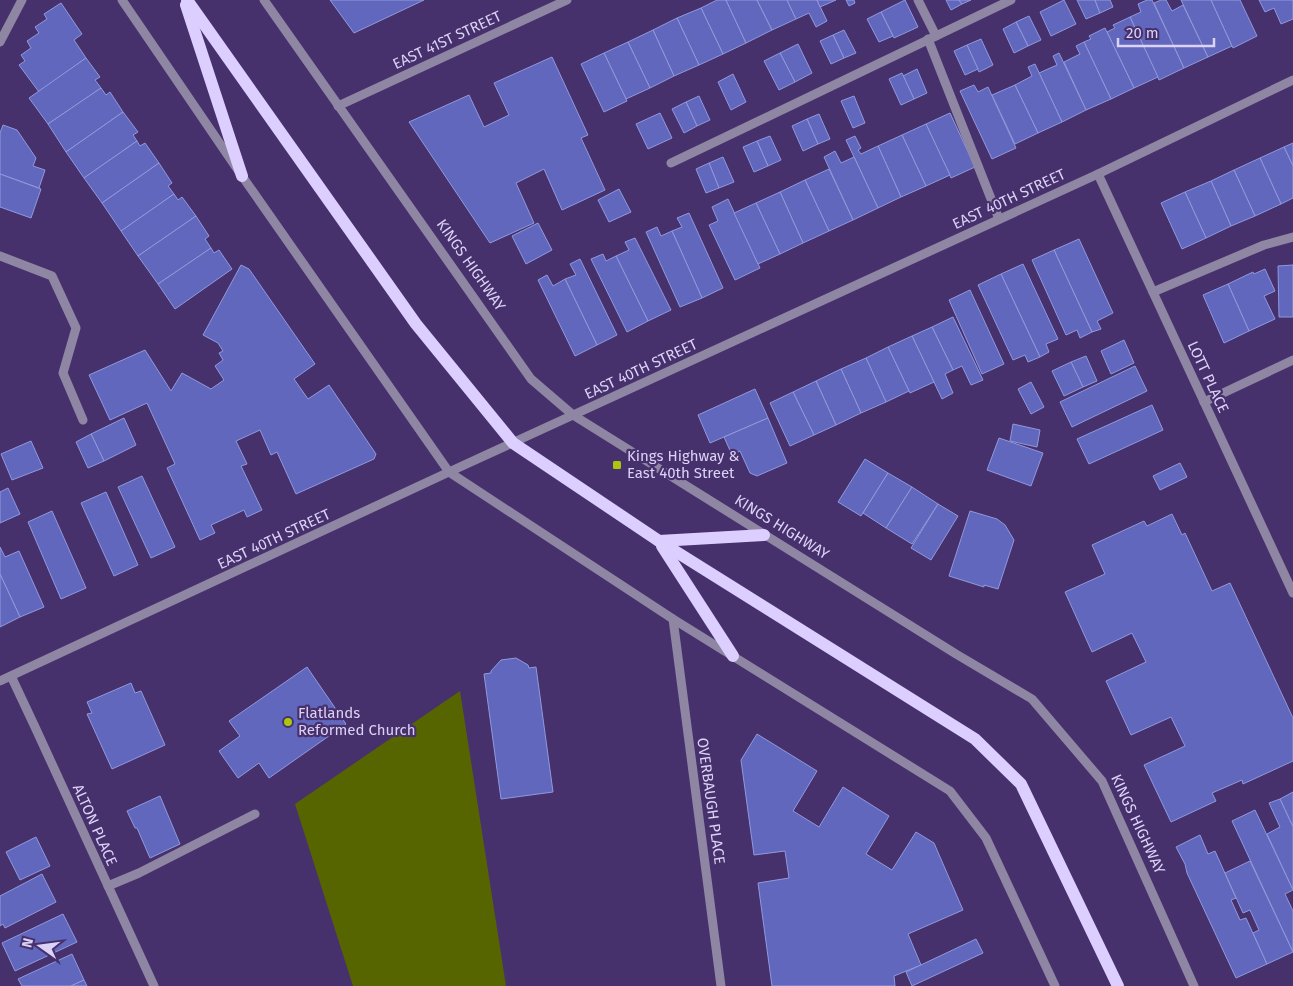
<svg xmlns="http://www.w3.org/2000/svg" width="1293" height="986" viewBox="0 0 1293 986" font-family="'Fira Sans',sans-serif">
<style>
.green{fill:#576500}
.building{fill:#6167bd;stroke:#9199dd}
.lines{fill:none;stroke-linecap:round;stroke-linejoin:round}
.minor{stroke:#8f86a4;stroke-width:9}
.major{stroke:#dcceff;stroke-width:12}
.poi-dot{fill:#adc60d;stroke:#47316d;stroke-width:2}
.labels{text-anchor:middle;stroke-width:4.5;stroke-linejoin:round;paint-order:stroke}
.street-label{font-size:15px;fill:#dcd2f6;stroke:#47316d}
.poi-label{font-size:15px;fill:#dcd2f6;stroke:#47316d;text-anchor:start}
</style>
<rect width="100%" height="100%" fill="#47316d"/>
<!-- green -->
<polygon class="green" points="460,691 506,986 353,986 295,804"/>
<!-- building -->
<g class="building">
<polygon points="330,0 424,0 354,33"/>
<polygon points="717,0 726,0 746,43 723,54 701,8"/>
<polygon points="726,0 757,0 772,30 746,43"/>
<polygon points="757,0 787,0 796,19 772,30"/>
<polygon points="787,0 817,0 827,21 816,27 809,13 796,19"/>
<polygon points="817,0 836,0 820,7"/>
<polygon points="846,0 854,0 855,3 849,6"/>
<polygon points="905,0 918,27 894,38 881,12"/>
<polygon points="946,0 959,0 962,4 951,10"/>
<polygon points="959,0 971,0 962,4"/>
<polygon points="1064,0 1076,24 1051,36 1040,12"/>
<polygon points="1077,0 1095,0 1100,13 1086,19"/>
<polygon points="1095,0 1110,0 1113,7 1100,13"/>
<polygon points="1147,0 1152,0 1184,68 1159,80 1130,17 1141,12 1138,4"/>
<polygon points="1161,0 1166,0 1172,11 1183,5 1208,57 1184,68 1154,3"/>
<polygon points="1181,0 1211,0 1232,46 1208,57"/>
<polygon points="1211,0 1240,0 1257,36 1233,48"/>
<polygon points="1259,0 1293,0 1293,19 1281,24 1274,8 1265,12"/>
<polygon points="61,3 82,34 74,40 86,58 39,92 19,65 25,61 21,55 31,48 27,41 39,33 35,27 47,19 44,14"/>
<polygon points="701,8 723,54 699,65 677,18"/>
<polygon points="881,12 893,36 879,42 867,19"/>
<polygon points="1029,16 1041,40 1028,46 1016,22"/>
<polygon points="1130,17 1158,77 1134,88 1107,32 1115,28 1113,25"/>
<polygon points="677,18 699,65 674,76 653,30"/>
<polygon points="1016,22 1028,46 1014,53 1003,29"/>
<polygon points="1105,28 1134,88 1111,99 1084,42 1091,39 1089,36"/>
<polygon points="653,30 674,76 650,88 628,42"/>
<polygon points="844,30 856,53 844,58 833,35"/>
<polygon points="833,35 844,58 831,64 820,41"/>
<polygon points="981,39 993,65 979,72 967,45"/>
<polygon points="628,42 650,88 626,99 604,53"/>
<polygon points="1084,42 1111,99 1086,110 1064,62 1080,54 1076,46"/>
<polygon points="798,44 812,73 795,82 780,53"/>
<polygon points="967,45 978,69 965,75 954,51"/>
<polygon points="604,53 627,101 604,112 581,64"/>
<polygon points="780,53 795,82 779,90 764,61"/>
<polygon points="1059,53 1086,110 1062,122 1039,73 1057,65 1053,56"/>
<polygon points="552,57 588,135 581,138 605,190 562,210 544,169 516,183 534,223 490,243 409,122 469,95 484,127 509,115 494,83"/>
<polygon points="86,58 100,77 95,80 101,88 48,124 29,98"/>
<polygon points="1035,64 1062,122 1038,133 1015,85 1032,76 1028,67"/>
<polygon points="917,69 927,93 914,99 903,76"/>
<polygon points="902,73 914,99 901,105 889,79"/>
<polygon points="733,74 746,102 731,110 718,82"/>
<polygon points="974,85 978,92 988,87 1016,148 992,159 960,91"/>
<polygon points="1015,85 1038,133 1015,144 992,95"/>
<polygon points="101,88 106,95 110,92 123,112 66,152 48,124"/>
<polygon points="699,96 710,120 697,126 686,102"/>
<polygon points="854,96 865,123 853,128 841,101"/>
<polygon points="686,102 697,126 684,133 672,109"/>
<polygon points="123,112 138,132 133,135 137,141 84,178 66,152"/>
<polygon points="660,113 672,138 648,149 636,124"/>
<polygon points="950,113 975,167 951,178 926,124"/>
<polygon points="819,114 830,139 818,144 807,119"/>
<polygon points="807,119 818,144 803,151 792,126"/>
<polygon points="926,124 950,175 926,186 902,135"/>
<polygon points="3,125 17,130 36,158 33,166 45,170 39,188 0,174 0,133"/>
<polygon points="902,135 926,186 901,197 878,146"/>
<polygon points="770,136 781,160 768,166 757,141"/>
<polygon points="855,136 861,148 858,150 861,154 878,146 901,197 878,208 846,140"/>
<polygon points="137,141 140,146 145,143 159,163 102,203 84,178"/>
<polygon points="757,141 768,166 754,172 743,147"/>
<polygon points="1293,143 1293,166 1284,147"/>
<polygon points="1284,147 1293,166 1293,198 1281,204 1260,158"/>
<polygon points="835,151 841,163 854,157 878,208 853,220 824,157"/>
<polygon points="723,157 734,182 719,188 709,163"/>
<polygon points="1260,158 1281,204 1255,216 1234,170"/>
<polygon points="159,163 172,183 168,186 174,194 121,231 102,203"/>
<polygon points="709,163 719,188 706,193 696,169"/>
<polygon points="829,169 853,220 829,231 805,180"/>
<polygon points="1234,170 1255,216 1231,226 1211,181"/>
<polygon points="0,174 41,189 31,218 0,207"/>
<polygon points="805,180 829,231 803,243 780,192"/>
<polygon points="1211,181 1231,226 1206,238 1185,192"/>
<polygon points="619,189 631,212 609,222 598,200"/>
<polygon points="780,192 803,243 780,254 756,203"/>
<polygon points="1185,192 1206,238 1182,249 1161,203"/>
<polygon points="174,194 178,200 182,197 196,216 138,256 121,231"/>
<polygon points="728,199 760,268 735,280 709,225 718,221 712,207"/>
<polygon points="756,203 780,254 758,264 734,213"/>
<polygon points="689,213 723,288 702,298 672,231 682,227 677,218"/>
<polygon points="196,216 209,236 205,239 211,248 158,284 138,256"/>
<polygon points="538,223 552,250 526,264 512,236"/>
<polygon points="657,227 661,236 672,231 702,298 680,307 646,232"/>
<polygon points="635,238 671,310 648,321 616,256 629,250 625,242"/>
<polygon points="1079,239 1113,313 1097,321 1101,329 1092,332 1054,250"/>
<polygon points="211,248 214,253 219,250 232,269 175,309 158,284"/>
<polygon points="1054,250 1092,332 1080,338 1077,330 1066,335 1032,260"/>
<polygon points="603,254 606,261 616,256 648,321 627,332 591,259"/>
<polygon points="580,259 617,335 597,345 565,279 576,275 570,264"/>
<polygon points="1023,264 1058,339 1046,344 1049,352 1040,357 1001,274"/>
<polygon points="241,265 249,269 315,364 294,379 308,399 329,385 376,454 374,459 296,494 277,452 271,455 260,430 236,441 247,464 241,466 262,510 247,517 244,510 211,525 215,533 200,540 167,468 175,464 147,403 110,420 89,375 145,350 171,391 182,373 211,389 224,380 215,366 223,360 219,353 223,351 218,343 203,335"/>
<polygon points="1293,265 1293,317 1279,317 1278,266"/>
<polygon points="1265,269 1275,291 1264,296 1275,319 1249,331 1228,284 1253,272 1254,274"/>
<polygon points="1001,274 1040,357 1028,362 1025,355 1013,360 978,285"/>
<polygon points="547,275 553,286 565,279 597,345 575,356 538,280"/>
<polygon points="1228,284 1249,331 1224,343 1203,295"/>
<polygon points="970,290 1004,364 982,374 949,300"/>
<polygon points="953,317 983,380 971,385 962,366 953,370 932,327"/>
<polygon points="932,327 953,370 945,374 953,393 942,399 912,336"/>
<polygon points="912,336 934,382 910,393 888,347"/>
<polygon points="1124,340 1134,363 1111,374 1101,351"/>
<polygon points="888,347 909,391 886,402 866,358"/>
<polygon points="1086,356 1097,381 1083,387 1071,362"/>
<polygon points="866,358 886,402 861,413 841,369"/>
<polygon points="1071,362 1083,387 1064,396 1052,371"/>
<polygon points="1135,366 1147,391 1072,427 1060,402"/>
<polygon points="841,369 861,413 836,425 816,381"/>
<polygon points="816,381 836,425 814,435 793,392"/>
<polygon points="1031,382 1044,407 1031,414 1018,389"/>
<polygon points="755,389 768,418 710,443 698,415"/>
<polygon points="793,392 814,435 790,446 770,403"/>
<polygon points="1152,405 1163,430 1089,464 1077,439"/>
<polygon points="124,418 136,445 104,461 91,434"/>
<polygon points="768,418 787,463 757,476 750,473 740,451 732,455 724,437"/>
<polygon points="1013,424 1040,430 1037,447 1010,441"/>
<polygon points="91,434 104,461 88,468 76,442"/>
<polygon points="999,438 1043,453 1031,486 987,470"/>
<polygon points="31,441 43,468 12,480 1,454"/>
<polygon points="865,459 888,473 861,516 838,502"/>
<polygon points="1180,463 1187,477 1160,490 1153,476"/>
<polygon points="888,473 912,487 886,528 863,513"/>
<polygon points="142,476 175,547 151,558 118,487"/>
<polygon points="912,487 938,504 912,544 886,528"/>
<polygon points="8,488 20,514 0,523 0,492"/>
<polygon points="106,492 138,565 114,576 81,503"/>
<polygon points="938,504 958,516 931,560 911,548"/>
<polygon points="52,511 86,588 61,599 28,522"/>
<polygon points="970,511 997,519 1005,525 1014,540 998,589 984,585 984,587 949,576"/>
<polygon points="1172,514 1182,535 1185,533 1212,591 1230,583 1293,718 1293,761 1243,784 1242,780 1212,793 1216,801 1171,822 1144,765 1185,746 1171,717 1131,735 1106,681 1146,662 1132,633 1092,652 1065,592 1105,574 1092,545 1144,521 1147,526"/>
<polygon points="0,547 5,557 19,551 44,607 20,617 0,574"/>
<polygon points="0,574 20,617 0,627"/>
<polygon points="516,658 528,665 529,668 536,667 553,792 501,799 484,674 491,673 491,671 501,660"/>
<polygon points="307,667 346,724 269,778 259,763 238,778 219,751 240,736 229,721"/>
<polygon points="131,683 135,693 141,691 165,745 112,769 87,714 92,713 87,702"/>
<polygon points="757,734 817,771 793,811 819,827 843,787 889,816 866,854 892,870 916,832 934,843 963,910 908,934 921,965 894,976 895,986 772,986 758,883 789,878 785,851 754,855 741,760"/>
<polygon points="1293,792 1293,827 1280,799"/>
<polygon points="160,796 180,844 150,858 137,828 135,828 127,811"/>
<polygon points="1280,799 1293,827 1293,890 1267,834 1280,827 1269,803"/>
<polygon points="1255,810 1293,890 1285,894 1293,911 1293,952 1232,821"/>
<polygon points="1200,835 1208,854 1215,851 1236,898 1231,900 1240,920 1246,918 1267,964 1236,978 1187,873 1185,864 1176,847"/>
<polygon points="36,837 50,866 20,880 6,852"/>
<polygon points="1250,861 1293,952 1267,964 1253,933 1259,930 1250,910 1243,913 1225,873"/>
<polygon points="42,874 56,902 5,928 3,924 0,926 0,896"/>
<polygon points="63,914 77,942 15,971 2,943"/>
<polygon points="976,939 983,953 912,986 906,972"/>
<polygon points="72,954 84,980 71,986 22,986 18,979"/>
<polygon points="84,980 87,986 71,986"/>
</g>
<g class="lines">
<!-- minor -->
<g class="minor">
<polyline points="122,0 242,176 449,472 673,619 950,791 986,838 1055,986"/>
<polyline points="264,0 531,379 573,415 956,654 1032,699 1102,781 1194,986"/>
<polyline points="918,0 936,36 1011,0"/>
<polyline points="928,39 999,219"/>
<polyline points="0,42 22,0"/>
<polyline points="338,106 567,0"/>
<polyline points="671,163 936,36"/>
<polyline points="1098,174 1293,593"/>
<polyline points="0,256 52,276 76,328 63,373 83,420"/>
<polyline points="1153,292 1264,245 1293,237"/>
<polyline points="1204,402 1293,360"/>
<polyline points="673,619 721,986"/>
<polyline points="11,676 35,727 154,986"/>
<polyline points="0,681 449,472 1098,174 1293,80"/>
<polyline points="108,886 139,873 255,814"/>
</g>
<!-- major -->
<g class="major">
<polyline points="187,0 416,324 513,443 659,541 975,739 1021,784 1118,986"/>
<polyline points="186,5 242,176"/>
<polyline points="659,541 764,535"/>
<polyline points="662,546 733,656"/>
</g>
</g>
<!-- markers -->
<g class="poi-dot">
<rect x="612" y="460" width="10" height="10" rx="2.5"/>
<circle cx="288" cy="722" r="5"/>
</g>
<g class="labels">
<!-- street labels -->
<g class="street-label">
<text transform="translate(447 40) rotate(-25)" y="5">EAST 41ST STREET</text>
<text transform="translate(1009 199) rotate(-25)" y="5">EAST 40TH STREET</text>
<text transform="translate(471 265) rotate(55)" y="5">KINGS HIGHWAY</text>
<text transform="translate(641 369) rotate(-25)" y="5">EAST 40TH STREET</text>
<text transform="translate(1208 377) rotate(65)" y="5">LOTT PLACE</text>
<text transform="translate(782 527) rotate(32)" y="5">KINGS HIGHWAY</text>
<text transform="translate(274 539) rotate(-25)" y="5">EAST 40TH STREET</text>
<text transform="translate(711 801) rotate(82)" y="5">OVERBAUGH PLACE</text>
<text transform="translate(1138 824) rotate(65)" y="5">KINGS HIGHWAY</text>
<text transform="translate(95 825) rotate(66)" y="5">ALTON PLACE</text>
</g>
<!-- poi labels -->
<g class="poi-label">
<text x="627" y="461">Kings Highway &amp;<tspan x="627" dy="17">East 40th Street</tspan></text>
<text x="298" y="718">Flatlands<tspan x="298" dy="17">Reformed Church</tspan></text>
</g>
</g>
<!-- north arrow -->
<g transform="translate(40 946) rotate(284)" stroke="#47316d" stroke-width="4" paint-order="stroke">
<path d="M0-4L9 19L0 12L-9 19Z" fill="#dcd2f6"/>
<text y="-8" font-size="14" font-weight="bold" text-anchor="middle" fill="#dcd2f6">N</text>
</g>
<!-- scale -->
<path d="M1118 38v8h96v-8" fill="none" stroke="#dcd2f6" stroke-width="2.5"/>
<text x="1126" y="38" font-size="15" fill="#dcd2f6" stroke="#47316d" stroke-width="4" paint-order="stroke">20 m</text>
</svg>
